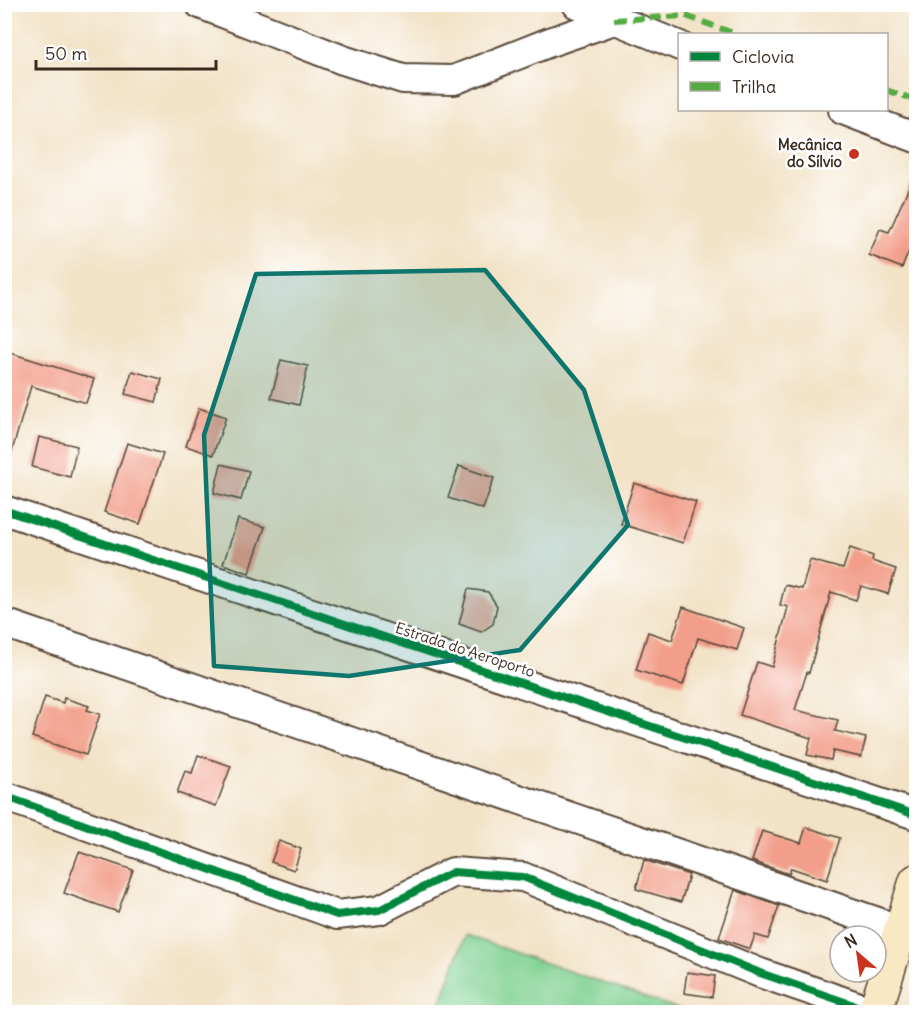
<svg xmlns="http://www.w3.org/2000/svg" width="921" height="1017" viewBox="0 0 921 1017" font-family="Delius,sans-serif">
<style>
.green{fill:#81d192;stroke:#5e7e58;stroke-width:1.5}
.building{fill:#f29e8a}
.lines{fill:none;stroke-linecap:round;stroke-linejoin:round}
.street-casing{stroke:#564637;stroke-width:32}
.secondary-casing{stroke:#564637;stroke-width:36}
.street{stroke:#fff;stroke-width:28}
.secondary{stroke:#f8e8c3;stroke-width:33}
.quiet{stroke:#55ab43;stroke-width:6;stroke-dasharray:12 6;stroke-linecap:butt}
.cycleway-casing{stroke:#fff;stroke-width:11}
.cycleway{stroke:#00873e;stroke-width:8}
.marked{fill:#0f766e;fill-opacity:0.2;stroke:#0f766e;stroke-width:4.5;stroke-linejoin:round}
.poi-dot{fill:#c8321e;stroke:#fff;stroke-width:2}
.labels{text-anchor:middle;stroke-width:5;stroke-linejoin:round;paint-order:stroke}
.poi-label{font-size:15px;font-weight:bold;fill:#3b2a1e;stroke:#fff;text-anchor:end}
.street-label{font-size:15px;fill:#3b2a1e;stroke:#fff}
</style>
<rect width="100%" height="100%" fill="#fff"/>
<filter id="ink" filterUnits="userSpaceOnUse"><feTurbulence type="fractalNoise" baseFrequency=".0167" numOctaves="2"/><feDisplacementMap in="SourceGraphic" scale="12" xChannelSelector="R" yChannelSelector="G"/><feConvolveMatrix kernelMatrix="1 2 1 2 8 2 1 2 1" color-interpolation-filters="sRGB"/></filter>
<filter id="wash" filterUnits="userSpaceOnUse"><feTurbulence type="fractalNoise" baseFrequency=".008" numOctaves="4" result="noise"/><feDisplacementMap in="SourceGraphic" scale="24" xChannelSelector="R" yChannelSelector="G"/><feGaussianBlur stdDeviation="1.35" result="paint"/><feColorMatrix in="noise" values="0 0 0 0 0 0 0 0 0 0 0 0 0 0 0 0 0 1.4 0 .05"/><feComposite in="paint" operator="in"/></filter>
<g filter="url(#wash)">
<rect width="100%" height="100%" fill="#f2e2c6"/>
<!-- green -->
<polygon class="green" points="465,935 687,1012 437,1012"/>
<g id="blocks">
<!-- building -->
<g class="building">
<polygon points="916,171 916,233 902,268 869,255 880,229 889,232"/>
<polygon points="4,351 94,379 86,403 31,386 10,458 4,457"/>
<polygon points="281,360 308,366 299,405 271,398"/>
<polygon points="132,371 162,379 156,402 125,394"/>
<polygon points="199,408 226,417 213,455 186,446"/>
<polygon points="39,437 77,446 70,477 32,467"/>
<polygon points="127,443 163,454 140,524 104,512"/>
<polygon points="221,464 249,471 241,500 214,493"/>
<polygon points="459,466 494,478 483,509 448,498"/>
<polygon points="634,483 696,502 683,543 621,524"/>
<polygon points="238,519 265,527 249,573 223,564"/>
<polygon points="850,548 873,556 872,561 896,569 888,594 861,586 856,600 831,592 809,673 807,672 795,710 838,720 835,731 866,738 861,757 833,751 831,760 807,755 811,738 740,715 757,662 772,667 788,607 780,605 785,585 802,589 810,560 843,569"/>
<polygon points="468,589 488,592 497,606 493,624 481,632 459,624"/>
<polygon points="683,607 744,628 737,650 698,638 683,685 636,670 648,632 672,640"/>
<polygon points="45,697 63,703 64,698 89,706 87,710 100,714 86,755 32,737"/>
<polygon points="198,755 231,766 216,806 177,793 185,771 192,773"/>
<polygon points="806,827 840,838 827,880 791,868 789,874 752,861 762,831 801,843"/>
<polygon points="279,841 301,849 294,870 271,862"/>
<polygon points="79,852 133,870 118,912 64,893"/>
<polygon points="644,860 689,875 681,902 636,889"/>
<polygon points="735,890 779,906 768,939 755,935 750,949 719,938"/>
<polygon points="687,972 715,976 712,997 684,993"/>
</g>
</g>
</g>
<g filter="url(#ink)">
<use href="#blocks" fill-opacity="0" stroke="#564637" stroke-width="1.5"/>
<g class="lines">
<defs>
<g id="street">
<polyline points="200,4 343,60 403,79 454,80 550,42 614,20"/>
<polyline points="577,4 680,46"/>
<polyline points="843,110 916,138"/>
<polyline points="4,510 916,815"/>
<polyline points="4,623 901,930"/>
<polyline points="4,796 337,915 379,910 453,872 523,877 760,973 874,1012"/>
</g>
<polyline id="secondary" points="875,1012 916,881"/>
</defs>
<!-- street casing -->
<use href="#street" class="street-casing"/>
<!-- secondary casing -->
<use href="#secondary" class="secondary-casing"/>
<!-- street -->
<use href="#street" class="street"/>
<!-- secondary -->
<use href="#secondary" class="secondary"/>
<!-- quiet -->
<g class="quiet">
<polyline points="614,20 686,16 736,34"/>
<polyline points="886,90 916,100"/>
</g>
<defs>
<g id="cycleway">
<polyline points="4,510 916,815"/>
<polyline points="4,796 337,915 379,910 453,872 523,877 760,973 874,1012"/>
</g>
</defs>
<!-- cycleway casing -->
<use href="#cycleway" class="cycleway-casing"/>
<!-- cycleway -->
<use href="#cycleway" class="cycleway"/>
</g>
</g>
<!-- marked area -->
<path class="marked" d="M485,270L584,390L628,525L520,650L349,676L214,666L204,435L256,274Z"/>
<!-- markers -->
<circle class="poi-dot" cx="854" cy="154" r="6"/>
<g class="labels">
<!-- poi labels -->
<g class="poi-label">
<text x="842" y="150">Mecânica<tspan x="842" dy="17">do Sílvio</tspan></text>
</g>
<!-- street labels -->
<g class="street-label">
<text transform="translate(465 650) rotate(18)" y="5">Estrada do Aeroporto</text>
</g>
</g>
<!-- margin -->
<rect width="921" height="1017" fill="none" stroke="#fff" stroke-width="24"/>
<!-- legend -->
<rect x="678" y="33" width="210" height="78" fill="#ffffff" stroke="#b1aaa5" stroke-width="1.5"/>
<rect x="690" y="52" width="30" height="9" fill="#00873e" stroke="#b1aaa5" stroke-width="1.5"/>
<text x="732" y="63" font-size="18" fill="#3b2a1e">Ciclovia</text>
<rect x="690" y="82" width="30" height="9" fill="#55ab43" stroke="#b1aaa5" stroke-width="1.5"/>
<text x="732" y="93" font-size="18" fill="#3b2a1e">Trilha</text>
<!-- north arrow -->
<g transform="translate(858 954) rotate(331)"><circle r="28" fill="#ffffff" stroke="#b1aaa5" stroke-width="1.5"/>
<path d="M0-4.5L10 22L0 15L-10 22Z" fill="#c8321e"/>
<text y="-9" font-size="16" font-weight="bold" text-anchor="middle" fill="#3b2a1e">N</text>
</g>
<!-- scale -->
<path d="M36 60v9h180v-9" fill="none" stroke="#3b2a1e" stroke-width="3"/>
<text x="45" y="60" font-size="18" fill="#3b2a1e" stroke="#ffffff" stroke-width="4.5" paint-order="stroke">50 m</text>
</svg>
